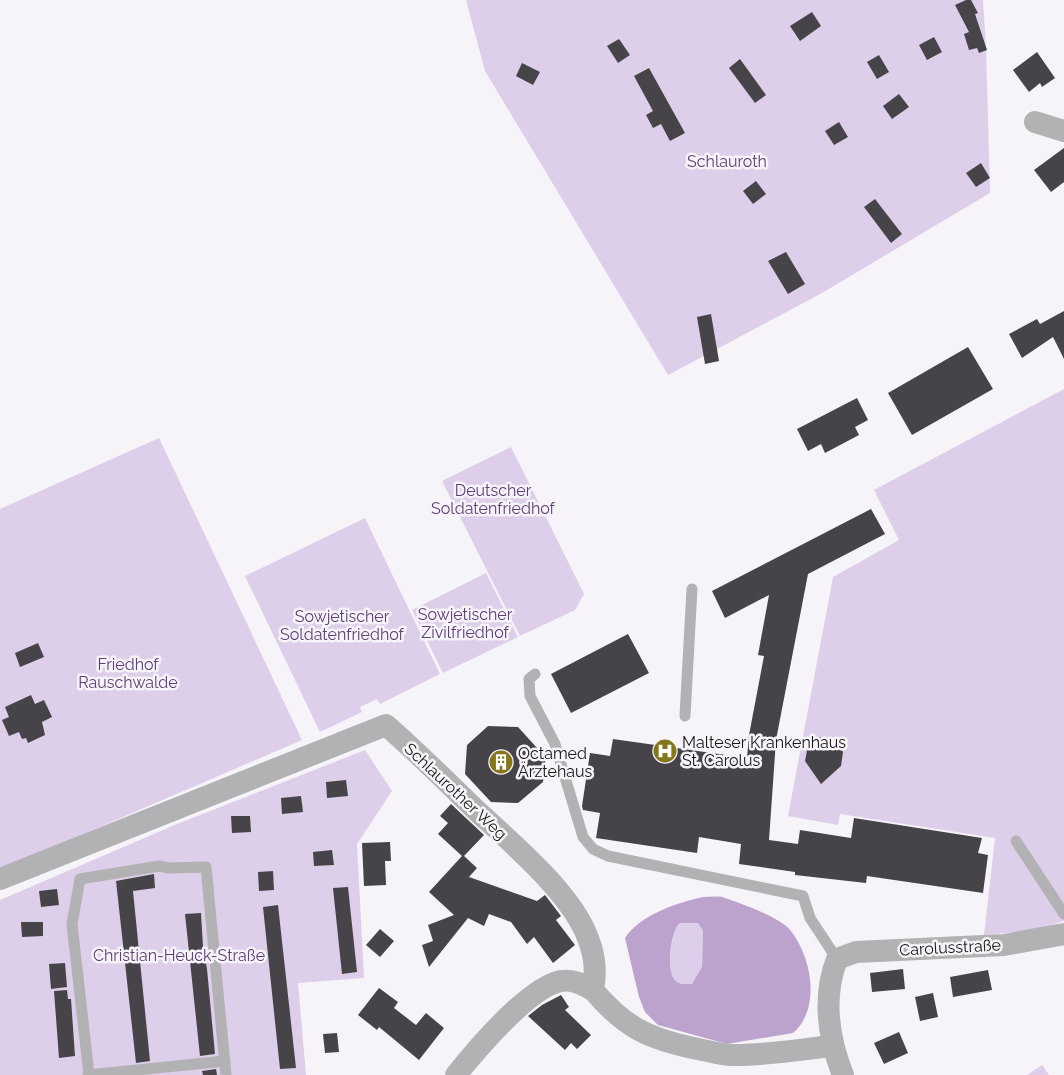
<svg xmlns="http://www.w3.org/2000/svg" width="1064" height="1075" viewBox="0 0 1064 1075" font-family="Raleway,sans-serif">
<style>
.green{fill:#ddcee9}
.water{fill:#bba3ce;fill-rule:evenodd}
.building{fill:#464448}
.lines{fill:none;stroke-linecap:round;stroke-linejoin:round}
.lane{stroke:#b2b1b3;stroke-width:11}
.street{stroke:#b2b1b3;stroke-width:22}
.labels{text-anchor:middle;stroke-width:5;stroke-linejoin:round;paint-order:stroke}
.park-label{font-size:16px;fill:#5f3e76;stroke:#f6f4f9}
.poi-label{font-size:16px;fill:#181718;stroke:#f6f4f9;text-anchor:start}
.street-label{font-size:16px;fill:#181718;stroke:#f6f4f9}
</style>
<rect width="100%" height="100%" fill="#f6f4f9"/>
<!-- green -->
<g class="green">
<polygon points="466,0 983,0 986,46 990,193 822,293 668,375 485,71"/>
<polygon points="1064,389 1064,921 1037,930 984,935 995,838 840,814 838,825 788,816 833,577 899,540 874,490"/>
<polygon points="159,438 302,740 0,870 0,509"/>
<polygon points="511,447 584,594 575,610 520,636 442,481"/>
<polygon points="365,518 440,674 380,704 377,699 360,707 362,712 320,732 245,576"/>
<polygon points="486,573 518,637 443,673 412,610"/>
<polygon points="365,750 392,791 357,844 364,978 298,983 306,1075 0,1075 0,900 177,824"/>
<path d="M680,923H698L703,931L702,967L692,984C685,984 678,985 674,979C666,969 671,929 680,923Z"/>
<polygon points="1042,1065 1049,1075 1027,1075"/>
</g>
<!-- water -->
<path class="water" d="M703,897C709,897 716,896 722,897C738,902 782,918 791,931C812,958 821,1009 793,1033L727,1044L658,1025L645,1012L639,997L625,938C640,915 676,903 703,897ZM680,923H698L703,931L702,967L692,984C685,984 678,985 674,979C666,969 671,929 680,923Z"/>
<!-- building -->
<g class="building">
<polygon points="966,0 971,0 978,13 975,14 987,50 979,53 977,48 969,50 964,34 969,32 955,5"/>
<polygon points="812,12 821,26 800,41 790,26"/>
<polygon points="934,37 942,52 927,60 919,45"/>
<polygon points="619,39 630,55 618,63 607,46"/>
<polygon points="1037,52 1055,78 1042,87 1040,83 1029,92 1013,70"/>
<polygon points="879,55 889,72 877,79 867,62"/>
<polygon points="740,59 766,95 755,103 729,68"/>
<polygon points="522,63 540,72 533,85 516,76"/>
<polygon points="649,68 685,133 670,141 661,124 653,128 646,115 653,111 634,76"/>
<polygon points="899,94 909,107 892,119 883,106"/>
<polygon points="839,122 848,137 834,145 825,131"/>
<polygon points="1064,148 1064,182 1051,192 1034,170"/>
<polygon points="981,163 990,178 976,187 966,173"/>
<polygon points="756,181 766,194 753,204 743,191"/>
<polygon points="875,199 902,234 891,243 864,207"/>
<polygon points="786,252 805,284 788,294 768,261"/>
<polygon points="1064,311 1064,359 1053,337 1022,358 1009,334 1037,319 1040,324"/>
<polygon points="711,314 719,361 705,364 697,317"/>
<polygon points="968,347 993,389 912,435 888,393"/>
<polygon points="857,398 868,420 855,427 859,435 825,453 821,444 808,451 797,429"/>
<polygon points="871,509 885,534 808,574 776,740 769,840 798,844 800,830 851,838 854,818 982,838 978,853 988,855 983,893 867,876 866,883 795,875 795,872 739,864 741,844 699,837 697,853 596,838 600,813 583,810 582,806 590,753 610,756 613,739 747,758 749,735 764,656 758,655 769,595 725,618 712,591"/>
<polygon points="628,634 649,673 571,713 551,674"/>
<polygon points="38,643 44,657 20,667 15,653"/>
<polygon points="31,695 35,704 44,700 52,717 42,722 45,735 28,743 26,738 22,739 19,732 9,736 2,720 9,717 5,707"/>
<polygon points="488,726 518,727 538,749 546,754 543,782 518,803 491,802 465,774 467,745"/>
<polygon points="820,737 835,740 843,752 841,766 821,784 805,761 808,745"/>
<polygon points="346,780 348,796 327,798 326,782"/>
<polygon points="301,796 303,812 282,814 281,798"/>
<polygon points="451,804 484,835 464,856 477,868 469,877 537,901 545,895 561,916 556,920 575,945 553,963 534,937 527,944 511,922 489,914 484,926 468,918 429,967 422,945 433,941 428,925 454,915 429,892 462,856 438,834 448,823 440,816"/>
<polygon points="231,816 250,816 251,832 232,833"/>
<polygon points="390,842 391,861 385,861 386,885 364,886 362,843"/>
<polygon points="332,850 334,865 314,866 313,852"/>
<polygon points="273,871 274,890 259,891 258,872"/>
<polygon points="154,874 155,888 133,891 150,1061 136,1063 116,881"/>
<polygon points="348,887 357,972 342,974 333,888"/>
<polygon points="57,889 59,905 41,907 39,891"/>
<polygon points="278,905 296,1068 280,1069 263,907"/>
<polygon points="201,913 203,947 207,969 215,1054 200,1056 185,914"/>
<polygon points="21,922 43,922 43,936 22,937"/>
<polygon points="380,929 394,941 380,957 366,945"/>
<polygon points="65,963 67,987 51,989 49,964"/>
<polygon points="903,969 905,989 872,992 870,973"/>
<polygon points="988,970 992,990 953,997 950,977"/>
<polygon points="379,988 398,1002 394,1008 416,1025 426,1013 444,1028 419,1060 379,1027 377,1030 358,1015"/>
<polygon points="67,990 68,999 71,999 75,1056 59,1058 54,991"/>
<polygon points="933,993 938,1017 920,1021 915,997"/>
<polygon points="561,995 569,1007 565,1010 591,1035 577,1049 571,1043 565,1050 528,1016 542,1005"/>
<polygon points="899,1032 908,1053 884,1064 874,1043"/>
<polygon points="337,1033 339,1052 325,1053 323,1034"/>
<polygon points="216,1069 217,1075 203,1075 202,1071"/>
</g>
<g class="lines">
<!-- lane -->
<g class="lane">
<polyline points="535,674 529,679 530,696 555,744 583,837 593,849 608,856 803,896 810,918 837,959"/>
<polyline points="685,716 692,589"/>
<polyline points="1016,841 1064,914"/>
<polyline points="88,1075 225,1061"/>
<polyline points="89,1075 72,924 80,879 159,866 169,868 206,867 226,1075"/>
</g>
<!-- street -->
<g class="street">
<polyline points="1035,122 1064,131"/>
<path d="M0,879L386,725C418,753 448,783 478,812C512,843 566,889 585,931C594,951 597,968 593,990C625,1028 649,1039 698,1049C709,1051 721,1055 732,1055C761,1056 802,1049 832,1046"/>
<path d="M456,1075C476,1050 529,987 561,981C573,979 583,985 593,990"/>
<path d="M843,1075C828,1037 822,998 837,959L856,952L1004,945L1064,934"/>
</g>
</g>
<!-- icons -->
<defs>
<symbol id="hospital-disc" viewBox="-11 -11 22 22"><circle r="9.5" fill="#847619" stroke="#f6f4f9"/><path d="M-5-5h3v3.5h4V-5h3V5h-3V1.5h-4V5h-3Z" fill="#fff"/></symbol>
<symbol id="building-disc" viewBox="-11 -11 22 22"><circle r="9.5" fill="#847619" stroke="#f6f4f9"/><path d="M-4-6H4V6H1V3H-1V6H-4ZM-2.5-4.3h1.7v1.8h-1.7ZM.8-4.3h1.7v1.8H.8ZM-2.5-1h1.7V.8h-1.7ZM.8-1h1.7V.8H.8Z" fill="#fff"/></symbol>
</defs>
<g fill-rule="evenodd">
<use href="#hospital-disc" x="651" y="737" width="28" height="28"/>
<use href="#building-disc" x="487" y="748" width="28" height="28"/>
</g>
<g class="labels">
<!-- park labels -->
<g class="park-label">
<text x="727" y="167">Schlauroth</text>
<text x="493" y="496">Deutscher<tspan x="493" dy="18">Soldatenfriedhof</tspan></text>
<text x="465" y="620">Sowjetischer<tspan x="465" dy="18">Zivilfriedhof</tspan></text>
<text x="342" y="622">Sowjetischer<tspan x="342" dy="18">Soldatenfriedhof</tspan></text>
<text x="128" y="670">Friedhof<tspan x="128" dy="18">Rauschwalde</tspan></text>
<text x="179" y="961">Christian-Heuck-Straße</text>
</g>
<!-- poi labels -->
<g class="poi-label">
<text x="682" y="748">Malteser Krankenhaus<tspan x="682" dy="18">St. Carolus</tspan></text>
<text x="518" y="759">Octamed<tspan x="518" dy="18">Ärztehaus</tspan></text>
</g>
<!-- street labels -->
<g class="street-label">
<text transform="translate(456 791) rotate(43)" y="6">Schlaurother Weg</text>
<text transform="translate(950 947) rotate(-3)" y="6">Carolusstraße</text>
</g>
</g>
</svg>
